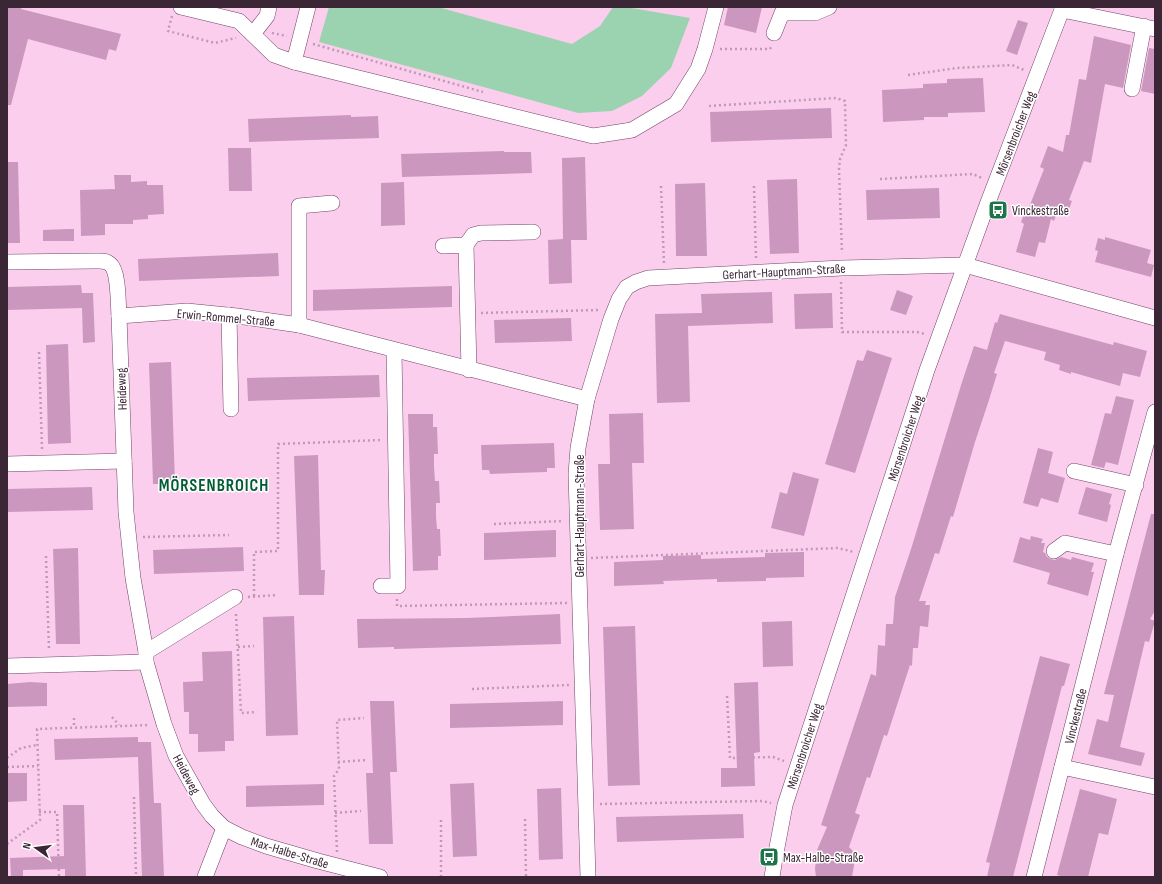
<svg xmlns="http://www.w3.org/2000/svg" width="1162" height="884" viewBox="0 0 1162 884" font-family="'Sofia Sans Condensed',sans-serif">
<style>
.green{fill:#9bd3b0}
.building{fill:#cc97be}
.lines{fill:none;stroke-linecap:round;stroke-linejoin:round}
.minor-casing{stroke:#724366;stroke-width:16}
.path{stroke:#c09ab5;stroke-width:2.5;stroke-dasharray:2 3;stroke-linecap:butt}
.minor{stroke:#fff;stroke-width:15}
.labels{text-anchor:middle;stroke-width:3;stroke-linejoin:round;paint-order:stroke}
.street-label{font-size:13px;fill:#3b2636;stroke:#fff}
.poi-label{font-size:13px;fill:#3b2636;stroke:#fff;text-anchor:start}
.district-label{font-size:17px;font-weight:bold;letter-spacing:1px;fill:#015c35;stroke:#fff}
</style>
<rect width="100%" height="100%" fill="#fbceee"/>
<!-- green -->
<polygon class="green" points="329,7 438,7 572,44 600,26 613,7 626,7 690,18 671,68 642,96 612,111 578,113 319,42"/>
<!-- building -->
<g class="building">
<polygon points="7,7 22,7 21,9 121,34 116,51 109,49 106,60 28,39 11,105 7,105"/>
<polygon points="728,7 762,7 756,33 724,25"/>
<polygon points="1018,20 1028,23 1017,55 1006,51"/>
<polygon points="1094,36 1131,45 1123,88 1105,84 1091,163 1084,161 1069,200 1072,201 1067,214 1058,210 1054,221 1051,219 1045,243 1039,242 1035,257 1016,252 1024,224 1021,222 1026,209 1028,210 1044,169 1040,167 1048,146 1063,152 1066,135 1069,135 1079,79 1086,80"/>
<polygon points="1149,48 1155,49 1155,94 1141,91"/>
<polygon points="983,78 985,112 948,113 948,117 924,117 924,120 883,122 882,90 923,88 923,84 947,83 947,79"/>
<polygon points="831,108 832,138 711,142 710,112"/>
<polygon points="351,115 351,117 378,116 379,138 249,142 248,119"/>
<polygon points="228,148 251,148 252,191 229,191"/>
<polygon points="504,151 504,152 531,152 532,173 402,177 401,154"/>
<polygon points="585,157 587,240 571,240 572,283 549,284 548,240 563,239 562,158"/>
<polygon points="7,162 18,162 20,243 7,243"/>
<polygon points="114,175 131,175 131,182 147,181 147,185 163,185 164,214 148,215 148,219 133,220 133,224 105,224 105,235 81,236 80,190 115,189"/>
<polygon points="797,179 799,253 770,254 767,180"/>
<polygon points="404,182 405,225 381,226 381,183"/>
<polygon points="705,183 707,256 676,256 675,184"/>
<polygon points="939,188 940,218 867,220 866,190"/>
<polygon points="68,229 74,229 74,241 43,241 43,230"/>
<polygon points="1105,237 1151,250 1147,263 1154,265 1151,277 1095,262 1098,251 1095,250 1098,238 1105,240"/>
<polygon points="278,253 279,276 139,281 138,259"/>
<polygon points="81,285 82,293 93,293 95,342 83,343 82,308 7,310 7,287"/>
<polygon points="452,286 452,307 313,311 313,290"/>
<polygon points="897,290 913,296 906,315 890,310"/>
<polygon points="772,292 773,323 688,326 690,402 657,403 655,314 702,313 701,294"/>
<polygon points="832,293 833,328 795,329 794,294"/>
<polygon points="1000,314 1113,345 1114,342 1147,351 1140,377 1123,373 1120,386 1071,372 1071,374 1059,370 1060,365 1044,360 1046,352 1005,341 994,373 997,374 988,403 975,442 953,517 951,516 939,554 935,553 919,601 926,601 925,605 930,605 928,627 920,626 918,648 913,648 912,666 910,665 887,736 884,735 870,778 867,777 855,813 860,815 849,847 856,854 852,877 816,877 815,869 817,850 827,827 821,825 871,674 876,676 878,645 885,646 886,624 893,624 895,597 912,546 962,382 974,346 987,350 995,322 997,323"/>
<polygon points="571,318 572,341 495,343 494,320"/>
<polygon points="68,344 71,443 48,444 46,345"/>
<polygon points="867,350 892,358 855,473 825,464 857,360 863,361"/>
<polygon points="171,362 175,484 153,484 149,363"/>
<polygon points="379,375 380,397 248,401 247,378"/>
<polygon points="1116,396 1134,400 1118,465 1106,462 1104,468 1091,465 1105,413 1111,414"/>
<polygon points="643,413 644,463 632,463 634,529 600,530 598,464 610,464 609,414"/>
<polygon points="408,414 433,414 433,427 437,427 438,454 434,454 434,467 435,481 439,481 440,503 436,503 436,516 437,529 440,529 441,556 438,556 438,570 413,571"/>
<polygon points="554,443 555,468 547,468 547,472 490,474 489,470 482,470 481,445"/>
<polygon points="1038,448 1053,452 1048,473 1065,478 1058,503 1041,498 1038,507 1023,503"/>
<polygon points="318,455 321,570 325,570 324,595 299,595 294,456"/>
<polygon points="793,472 819,479 804,536 771,528 780,492 787,494"/>
<polygon points="92,487 93,510 7,512 7,489"/>
<polygon points="1086,487 1112,494 1109,504 1111,505 1107,522 1078,514"/>
<polygon points="1151,514 1155,514 1155,611 1150,619 1155,621 1149,642 1145,641 1120,747 1145,753 1141,766 1088,754 1097,719 1108,722 1114,695 1104,694"/>
<polygon points="556,530 556,557 484,560 484,533"/>
<polygon points="1031,536 1043,539 1041,543 1045,543 1043,552 1045,553 1047,557 1051,559 1055,560 1061,557 1071,560 1072,557 1094,563 1091,572 1094,572 1088,596 1047,584 1050,573 1013,562 1020,537 1030,540"/>
<polygon points="243,547 244,571 154,574 153,550"/>
<polygon points="78,548 80,644 56,644 53,549"/>
<polygon points="804,552 804,577 766,578 766,581 717,582 717,579 663,581 664,584 614,586 614,562 663,560 663,556 701,555 701,559 765,557 765,553"/>
<polygon points="560,614 561,644 394,649 394,647 358,648 357,619 466,618"/>
<polygon points="294,616 298,735 266,736 263,617"/>
<polygon points="792,621 793,666 763,667 762,622"/>
<polygon points="635,626 640,785 608,786 603,627"/>
<polygon points="232,651 234,741 225,741 225,751 198,752 198,734 189,734 189,712 184,712 183,682 203,681 202,652"/>
<polygon points="1040,656 1070,664 1064,686 1062,686 1013,877 987,877 990,863 986,862"/>
<polygon points="30,682 47,683 47,706 7,707 7,684"/>
<polygon points="758,682 760,752 754,753 755,786 721,787 721,768 737,768 734,683"/>
<polygon points="370,701 394,701 397,772 390,772 393,844 369,844 366,773 373,773"/>
<polygon points="563,701 563,725 450,728 450,704"/>
<polygon points="138,737 138,742 151,742 154,803 161,803 164,877 142,877 138,757 55,760 54,739"/>
<polygon points="7,773 27,773 27,801 7,802"/>
<polygon points="474,783 477,856 453,857 450,784"/>
<polygon points="324,784 324,805 246,807 246,786"/>
<polygon points="561,788 563,859 539,860 537,789"/>
<polygon points="1080,789 1117,799 1108,835 1099,833 1088,877 1064,877 1057,875"/>
<polygon points="63,805 84,805 86,877 65,877 65,869 23,870 23,877 11,877 10,858 64,856"/>
<polygon points="743,814 744,838 617,842 616,817"/>
</g>
<g class="lines">
<defs>
<g id="minor">
<polyline points="181,7 239,21 274,55 294,62"/>
<polyline points="308,7 294,62 593,136 632,130 676,104 698,69 705,49 716,7"/>
<polyline points="1062,10 1155,29"/>
<polyline points="774,33 782,13 815,13 829,7"/>
<polyline points="253,34 267,16 269,7"/>
<polyline points="1132,89 1144,26"/>
<polyline points="466,245 473,235 481,233 533,232"/>
<polyline points="443,246 466,245 469,370"/>
<path d="M7,262L94,261C100,261 105,260 110,264C119,271 118,304 119,316L187,311L237,316L299,325L587,399"/>
<polyline points="229,315 231,409"/>
<polyline points="119,316 126,512 133,578 146,652 146,662 164,724 176,756 203,804 212,816 224,828 242,837 266,846 318,861 380,877"/>
<polyline points="299,325 299,206 332,203"/>
<polyline points="7,464 124,461"/>
<polyline points="1074,471 1136,485"/>
<polyline points="1054,551 1065,543 1116,554"/>
<polyline points="381,586 398,586 394,350"/>
<polyline points="146,652 235,597"/>
<polyline points="7,666 146,662"/>
<polyline points="1062,767 1155,787"/>
<polyline points="205,877 224,828"/>
<polyline points="588,877 576,474 578,448 587,399 611,319 619,299 627,287 636,282 648,278 842,268 965,265 1155,318"/>
<polyline points="772,877 775,858 785,805 927,370 987,205 1063,7"/>
<polyline points="1034,877 1116,554 1155,412"/>
</g>
</defs>
<!-- minor casing -->
<use href="#minor" class="minor-casing"/>
<!-- path -->
<g class="path">
<polyline points="172,16 168,31 215,43 236,38"/>
<polyline points="272,33 287,36"/>
<polyline points="313,44 483,92"/>
<polyline points="720,49 770,49 771,47"/>
<polyline points="908,75 957,68 1012,65 1024,70"/>
<polyline points="709,106 836,98 845,101 846,145 840,159 839,169 842,253"/>
<polyline points="880,179 973,174 982,178"/>
<polyline points="661,186 664,264"/>
<polyline points="754,186 756,259"/>
<polyline points="841,282 842,332 917,332 925,334"/>
<polyline points="481,313 600,310"/>
<polyline points="39,352 42,449"/>
<polyline points="494,524 563,521"/>
<polyline points="143,537 229,535"/>
<polyline points="46,556 49,651"/>
<polyline points="591,558 838,548 854,552"/>
<polyline points="254,596 254,552 278,551 278,444 382,440"/>
<polyline points="248,597 277,595"/>
<polyline points="397,599 397,606 567,603"/>
<polyline points="236,614 241,713 257,712"/>
<polyline points="238,647 254,646"/>
<polyline points="472,689 569,685"/>
<polyline points="727,696 730,758 773,757 784,761"/>
<polyline points="112,717 119,725"/>
<polyline points="74,718 74,728"/>
<polyline points="7,758 21,748 37,745"/>
<polyline points="338,762 367,760"/>
<polyline points="7,767 38,766"/>
<polyline points="134,797 136,877"/>
<polyline points="600,804 762,801 771,803"/>
<polyline points="39,812 57,812 59,877"/>
<polyline points="335,813 361,811"/>
<polyline points="525,819 526,877"/>
<polyline points="7,844 40,820 37,729 150,725"/>
<polyline points="337,852 334,776 339,769 337,720 364,718"/>
<polyline points="441,877 441,817"/>
</g>
<!-- minor -->
<use href="#minor" class="minor"/>
</g>
<!-- icons -->
<defs>
<symbol id="bus-square" viewBox="-11 -11 22 22"><rect x="-9" y="-9" width="18" height="18" rx="4" fill="#1c7549" stroke="#fff"/><path d="M-5-6H5V4H4V6H2V4H-2V6H-4V4H-5ZM-3.5-4V0h7V-4ZM-3.5 1.2v1.5H-2V1.2ZM2 1.2v1.5H3.5V1.2Z" fill="#fff"/></symbol>
</defs>
<g fill-rule="evenodd">
<use href="#bus-square" x="987" y="199" width="22" height="22"/>
<use href="#bus-square" x="758" y="846" width="22" height="22"/>
</g>
<g class="labels">
<!-- street labels -->
<g class="street-label">
<text transform="translate(1015 133) rotate(-69)" y="5">Mörsenbroicher Weg</text>
<text transform="translate(784 271) rotate(-3)" y="5">Gerhart-Hauptmann-Straße</text>
<text transform="translate(226 317) rotate(5)" y="5">Erwin-Rommel-Straße</text>
<text transform="translate(121 389) rotate(-92)" y="5">Heideweg</text>
<text transform="translate(905 438) rotate(-72)" y="5">Mörsenbroicher Weg</text>
<text transform="translate(579 516) rotate(-90)" y="5">Gerhart-Hauptmann-Straße</text>
<text transform="translate(1075 716) rotate(-76)" y="5">Vinckestraße</text>
<text transform="translate(804 746) rotate(-72)" y="5">Mörsenbroicher Weg</text>
<text transform="translate(187 774) rotate(62)" y="5">Heideweg</text>
<text transform="translate(290 852) rotate(17)" y="5">Max-Halbe-Straße</text>
</g>
<!-- poi labels -->
<g class="poi-label">
<text x="1012" y="215">Vinckestraße</text>
<text x="783" y="862">Max-Halbe-Straße</text>
</g>
<!-- district labels -->
<g class="district-label">
<text x="214" y="491">MÖRSENBROICH</text>
</g>
</g>
<!-- border -->
<rect width="1162" height="884" fill="none" stroke="#3b2636" stroke-width="16"/>
<!-- north arrow -->
<g transform="translate(36 848) rotate(284)" stroke="#ffffff" stroke-width="3" paint-order="stroke">
<path d="M0-3L7 15L0 10L-7 15Z" fill="#3b2636"/>
<text y="-6" font-size="11" font-weight="bold" text-anchor="middle" fill="#3b2636">N</text>
</g>
</svg>
